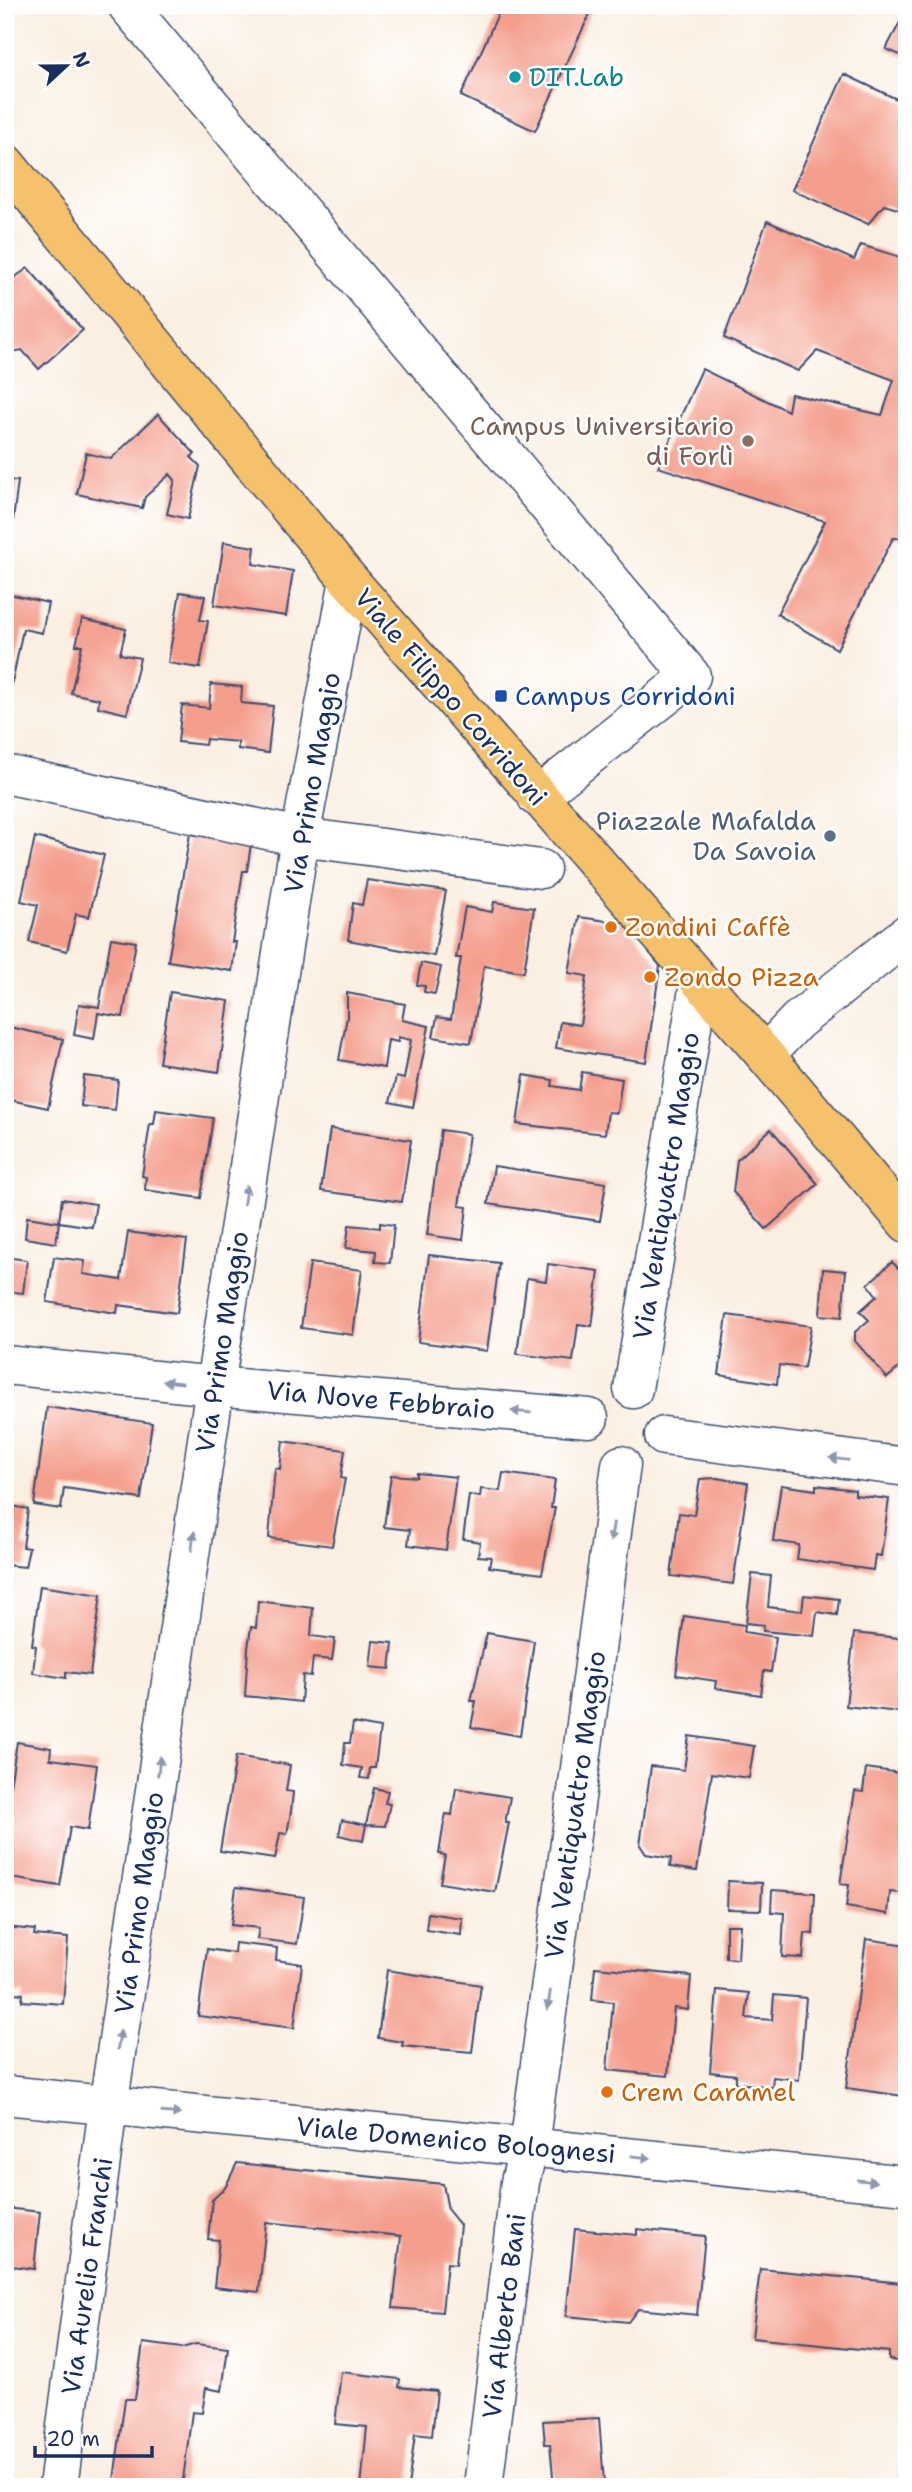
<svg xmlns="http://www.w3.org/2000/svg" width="912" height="2492" viewBox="0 0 912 2492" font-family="'Shantell Sans',sans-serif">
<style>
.building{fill:#f49e8c}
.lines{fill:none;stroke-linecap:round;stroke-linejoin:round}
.minor-casing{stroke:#3c4c72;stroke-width:41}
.major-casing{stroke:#3c4c72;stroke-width:41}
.minor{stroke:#fff;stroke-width:38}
.major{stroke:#f5c16b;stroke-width:38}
.oneway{fill:#8d97ae}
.culture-dot{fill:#0f9aa8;stroke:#fff;stroke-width:2.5}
.education-dot{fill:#8d6e63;stroke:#fff;stroke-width:2.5}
.transit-dot{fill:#1a4fb4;stroke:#fff;stroke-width:2.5}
.service-dot{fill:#5c6f8a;stroke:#fff;stroke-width:2.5}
.food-dot{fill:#e8710a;stroke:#fff;stroke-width:2.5}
.labels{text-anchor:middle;stroke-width:5;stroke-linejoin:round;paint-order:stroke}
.culture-label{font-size:26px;fill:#0d838f;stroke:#fff;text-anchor:start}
.education-label{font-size:26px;fill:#785e54;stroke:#fff;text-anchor:end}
.transit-label{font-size:26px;fill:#164399;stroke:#fff;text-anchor:start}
.street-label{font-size:26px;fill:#1b2f5e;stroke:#fff}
.service-label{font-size:26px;fill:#4e5e75;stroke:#fff;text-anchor:end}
.food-label{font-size:26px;fill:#c56008;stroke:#fff;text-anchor:start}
</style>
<rect width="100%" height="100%" fill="#fff"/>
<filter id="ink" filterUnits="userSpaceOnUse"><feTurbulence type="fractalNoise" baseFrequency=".0143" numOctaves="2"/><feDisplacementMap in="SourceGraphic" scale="14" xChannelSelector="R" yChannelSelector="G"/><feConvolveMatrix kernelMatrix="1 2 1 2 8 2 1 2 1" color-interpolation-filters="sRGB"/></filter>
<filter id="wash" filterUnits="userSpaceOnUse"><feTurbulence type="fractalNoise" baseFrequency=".00686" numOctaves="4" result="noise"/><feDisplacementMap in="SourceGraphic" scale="28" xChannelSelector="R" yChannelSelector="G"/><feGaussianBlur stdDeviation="1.57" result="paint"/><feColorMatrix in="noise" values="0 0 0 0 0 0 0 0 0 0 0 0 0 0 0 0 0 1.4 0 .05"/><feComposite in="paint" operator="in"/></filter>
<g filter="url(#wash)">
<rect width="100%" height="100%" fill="#faefe1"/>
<g id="blocks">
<!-- building -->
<g class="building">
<polygon points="502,5 594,5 535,131 461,96"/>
<polygon points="907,9 907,58 886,49"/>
<polygon points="844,74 907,104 907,212 884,205 868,224 792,190"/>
<polygon points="767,221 854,260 861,245 907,259 907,538 893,538 837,649 777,614 825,521 658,467 702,369 788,411 791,394 882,415 894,380 817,351 798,371 724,338"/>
<polygon points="28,268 83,330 39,369 22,350 12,352 9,376 5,375 5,284"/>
<polygon points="158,414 195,454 191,457 200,466 188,519 167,514 175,480 170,474 145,497 142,508 77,494 86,453 111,459"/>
<polygon points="5,480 18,481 10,544 5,543"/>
<polygon points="224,542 255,547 253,564 293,571 286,616 214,605"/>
<polygon points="180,592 205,596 200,620 208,621 200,668 168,663"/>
<polygon points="5,593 48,603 42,633 23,629 9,698 5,697"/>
<polygon points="82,619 126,629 120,654 140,658 127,714 98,707 99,699 71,693 82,645 76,645"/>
<polygon points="211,684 242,687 241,703 273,706 268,753 238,749 238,742 206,739 205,745 178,742 182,705 209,708"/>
<polygon points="190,834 251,844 247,871 243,871 232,942 236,942 232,971 168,961"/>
<polygon points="35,837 104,855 89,917 76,914 67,951 29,942 38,905 21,901"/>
<polygon points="367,880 446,891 434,956 348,940 353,903 362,905"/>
<polygon points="494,902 534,908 524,972 484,966 471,1043 433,1037 437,1017 451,1019 461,958 456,958 465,907 492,912"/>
<polygon points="579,917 627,924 660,966 646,1062 556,1048 560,1022 580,1025 587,976 569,973"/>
<polygon points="111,938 136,942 123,1017 98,1013 94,1039 74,1035 79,1004 99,1007"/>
<polygon points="421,963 441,967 435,994 424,992 425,986 417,985"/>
<polygon points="170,992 229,1001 219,1072 159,1063"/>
<polygon points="347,993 405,1004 402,1020 429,1026 413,1107 390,1102 396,1077 404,1079 411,1040 398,1037 398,1042 388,1040 384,1068 339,1060 347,1017"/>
<polygon points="5,1026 63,1039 48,1108 5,1099"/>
<polygon points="582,1072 622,1079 617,1113 608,1112 605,1134 517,1124 524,1075 553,1080 552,1086 579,1090"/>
<polygon points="84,1076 118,1080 115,1110 81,1106"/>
<polygon points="156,1110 213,1118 201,1198 145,1190 146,1177 142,1176 150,1124 154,1124"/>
<polygon points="330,1129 411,1140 402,1202 321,1191"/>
<polygon points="771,1129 818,1184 766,1229 733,1192 737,1160"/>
<polygon points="441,1130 469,1134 459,1206 467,1207 463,1240 427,1235"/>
<polygon points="494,1166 606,1183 600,1221 488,1204"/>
<polygon points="62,1199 96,1204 92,1227 59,1222 56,1243 25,1238 27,1217 59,1222"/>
<polygon points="380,1223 394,1225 390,1263 375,1262 376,1251 346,1248 349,1225 380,1228"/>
<polygon points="128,1232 187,1240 177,1313 118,1305 117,1313 47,1302 54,1257 85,1261 83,1274 121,1280"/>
<polygon points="429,1255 499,1263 487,1351 418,1342"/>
<polygon points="5,1257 27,1260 23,1293 5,1291"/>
<polygon points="892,1262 907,1277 907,1361 887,1378 855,1341 855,1332 869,1320 860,1311 877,1296 868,1284"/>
<polygon points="310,1263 362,1270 353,1335 301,1328"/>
<polygon points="548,1264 599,1271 592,1326 578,1324 573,1361 517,1354 527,1278 546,1281"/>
<polygon points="823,1269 846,1271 842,1317 820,1315"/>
<polygon points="727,1315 811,1326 804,1368 779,1365 777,1384 719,1375"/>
<polygon points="47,1407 152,1423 141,1499 64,1488 61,1509 34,1505"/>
<polygon points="283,1441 345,1450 341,1478 345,1479 332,1546 269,1538 275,1468 280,1469"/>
<polygon points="417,1473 456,1477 446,1550 408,1545 410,1530 384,1527 391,1475 417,1477"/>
<polygon points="503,1473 555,1480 551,1508 555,1508 542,1574 489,1567 491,1557 478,1556 480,1542 463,1539 469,1495 480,1497 481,1489 500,1491"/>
<polygon points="717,1478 748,1483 733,1584 671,1576 679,1513 694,1515 700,1479"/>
<polygon points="781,1485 816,1490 816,1485 855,1490 855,1495 889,1499 881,1556 875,1555 873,1570 797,1559 799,1545 773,1541"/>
<polygon points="7,1505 28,1509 23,1547 29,1548 25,1567 5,1565"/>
<polygon points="752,1574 771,1576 768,1607 802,1611 804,1595 839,1599 837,1615 817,1612 814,1636 763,1631 764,1625 746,1623"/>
<polygon points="40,1586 101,1595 90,1675 66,1672 66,1678 33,1673 36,1646 32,1645"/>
<polygon points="258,1601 313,1608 311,1636 335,1639 332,1660 313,1658 311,1676 303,1675 301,1702 245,1696 248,1648 251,1627 256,1628"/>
<polygon points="684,1616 745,1625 744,1632 776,1637 771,1672 764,1671 761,1695 715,1688 716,1681 676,1675"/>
<polygon points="487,1633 534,1641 520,1736 471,1727 476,1701 471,1701"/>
<polygon points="854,1633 907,1639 907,1713 846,1706"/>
<polygon points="373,1641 393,1643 390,1669 370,1667"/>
<polygon points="353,1723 380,1728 375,1768 370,1768 369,1779 360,1778 362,1768 343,1765 345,1743 350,1743"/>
<polygon points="689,1736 754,1746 749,1778 712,1773 697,1871 670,1867 671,1858 646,1854 640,1845 651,1766 684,1770"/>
<polygon points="17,1742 51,1748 50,1759 97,1765 88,1830 70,1827 60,1886 5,1877 5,1817"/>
<polygon points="236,1756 290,1765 286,1791 293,1792 291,1811 287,1834 280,1833 275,1859 220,1851"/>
<polygon points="866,1768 907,1774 904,1798 907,1799 907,1866 901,1893 890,1892 888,1914 846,1907 849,1885 840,1884 855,1791 863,1792"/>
<polygon points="374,1788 388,1791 385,1803 390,1804 385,1826 366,1825"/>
<polygon points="456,1788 510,1797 505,1823 509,1823 495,1892 440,1883 445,1855 439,1854 444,1822 446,1814 452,1815"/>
<polygon points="342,1820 366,1825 363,1841 339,1835"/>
<polygon points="728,1881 762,1883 761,1910 727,1909"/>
<polygon points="236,1887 304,1897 297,1944 257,1939 259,1928 231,1925"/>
<polygon points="772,1890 815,1893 813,1934 805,1933 803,1958 782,1957 784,1913 771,1912"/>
<polygon points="428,1913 462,1918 461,1935 426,1930"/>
<polygon points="726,1925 740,1925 738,1959 726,1958"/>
<polygon points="5,1927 35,1930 34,1935 68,1938 63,2004 22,2001 23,1994 5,1992"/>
<polygon points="866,1939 907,1945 904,2096 846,2088"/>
<polygon points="235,1943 277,1948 276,1960 302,1964 294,2028 198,2016 207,1949 234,1953"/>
<polygon points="595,1967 691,1976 688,2010 674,2008 668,2076 607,2070 613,2002 592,2000"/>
<polygon points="387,1970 481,1985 472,2052 402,2046 403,2042 378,2038"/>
<polygon points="717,1990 749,1993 746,2018 772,2020 774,1995 806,1998 799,2080 773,2077 772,2087 736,2083 736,2075 710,2072"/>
<polygon points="237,2163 443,2184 448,2210 460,2225 456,2264 447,2263 442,2312 393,2308 401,2236 266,2222 259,2292 214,2287 219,2240 208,2239 212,2200 225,2188"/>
<polygon points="5,2208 40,2212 34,2269 5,2265"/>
<polygon points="575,2229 637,2235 637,2229 705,2236 697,2315 638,2309 628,2322 566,2316"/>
<polygon points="760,2269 902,2283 901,2288 907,2289 906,2362 889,2360 889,2352 752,2338"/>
<polygon points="143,2343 182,2348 196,2344 228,2348 222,2391 206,2388 202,2413 192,2412 182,2487 113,2487 125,2399 135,2399"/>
<polygon points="341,2372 400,2379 399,2387 437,2391 432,2436 415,2434 408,2487 361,2487 367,2427 335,2424"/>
<polygon points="599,2418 604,2483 622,2487 554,2487 550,2444 545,2444 543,2421"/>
<polygon points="905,2420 907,2487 898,2487"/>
</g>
</g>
</g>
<g filter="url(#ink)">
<use href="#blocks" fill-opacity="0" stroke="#3c4c72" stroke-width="2"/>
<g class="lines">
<defs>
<g id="minor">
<polyline points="127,5 691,676 537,797"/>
<polyline points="5,774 300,837 541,869"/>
<polyline points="765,1055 797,1021 907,934"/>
<polyline points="5,1365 215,1386 589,1418"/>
<polyline points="633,1389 699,983"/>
<polyline points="664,1436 907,1467"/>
<polyline points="5,2095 907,2185"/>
<polyline points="58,2487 108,2107 215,1386 300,837 349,580"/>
<polyline points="483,2487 520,2182 529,2146 621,1465"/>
</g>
<polyline id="major" points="5,163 349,580 765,1055 907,1223"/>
</defs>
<!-- minor casing -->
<use href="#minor" class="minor-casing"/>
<!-- major casing -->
<use href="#major" class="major-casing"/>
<!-- minor -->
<use href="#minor" class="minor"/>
<!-- major -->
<use href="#major" class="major"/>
</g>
<!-- one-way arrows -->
<defs><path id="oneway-solid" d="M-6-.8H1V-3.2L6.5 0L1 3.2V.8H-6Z" transform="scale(1.75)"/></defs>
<g class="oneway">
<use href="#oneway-solid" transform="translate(245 1195) rotate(-81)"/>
<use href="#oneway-solid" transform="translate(173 1382) rotate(-174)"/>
<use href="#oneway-solid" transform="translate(521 1412) rotate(-175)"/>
<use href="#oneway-solid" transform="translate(839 1459) rotate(-173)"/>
<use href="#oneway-solid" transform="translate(612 1532) rotate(98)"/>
<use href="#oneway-solid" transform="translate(193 1541) rotate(-82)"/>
<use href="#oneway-solid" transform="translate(159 1766) rotate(-82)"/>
<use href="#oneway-solid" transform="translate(549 2000) rotate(98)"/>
<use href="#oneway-solid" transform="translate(119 2040) rotate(-81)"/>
<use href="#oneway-solid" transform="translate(171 2113) rotate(5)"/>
<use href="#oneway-solid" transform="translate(641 2157) rotate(6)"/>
<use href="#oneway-solid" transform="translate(867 2181) rotate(6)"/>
</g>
</g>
<!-- markers -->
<circle class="culture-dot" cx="515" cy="77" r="7"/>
<circle class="education-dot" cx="748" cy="441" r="7"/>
<rect class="transit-dot" x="494" y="689" width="14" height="14" rx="3.5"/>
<circle class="service-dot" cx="830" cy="836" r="7"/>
<g class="food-dot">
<circle cx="611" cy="927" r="7"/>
<circle cx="650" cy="977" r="7"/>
<circle cx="607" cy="2092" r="7"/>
</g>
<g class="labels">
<!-- culture labels -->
<g class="culture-label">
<text x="529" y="86">DIT.Lab</text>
</g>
<!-- education labels -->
<g class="education-label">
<text x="734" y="435">Campus Universitario<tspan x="734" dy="30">di Forlì</tspan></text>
</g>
<!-- transit labels -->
<g class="transit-label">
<text x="515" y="705">Campus Corridoni</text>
</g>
<!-- street labels -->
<g class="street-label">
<text transform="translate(451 697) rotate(49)" y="9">Viale Filippo Corridoni</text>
<text transform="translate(312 783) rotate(-80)" y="9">Via Primo Maggio</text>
<text transform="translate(666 1186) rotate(-81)" y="9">Via Ventiquattro Maggio</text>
<text transform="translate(222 1342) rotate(-81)" y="9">Via Primo Maggio</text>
<text transform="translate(381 1400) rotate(5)" y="9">Via Nove Febbraio</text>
<text transform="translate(575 1805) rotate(-82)" y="9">Via Ventiquattro Maggio</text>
<text transform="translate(139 1903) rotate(-82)" y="9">Via Primo Maggio</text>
<text transform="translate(456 2140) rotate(5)" y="9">Viale Domenico Bolognesi</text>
<text transform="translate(87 2276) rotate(-82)" y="9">Via Aurelio Franchi</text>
<text transform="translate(504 2316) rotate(-83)" y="9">Via Alberto Bani</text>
</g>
<!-- service labels -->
<g class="service-label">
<text x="816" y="830">Piazzale Mafalda<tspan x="816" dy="30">Da Savoia</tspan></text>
</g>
<!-- food labels -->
<g class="food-label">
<text x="625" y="936">Zondini Caffè</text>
<text x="664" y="986">Zondo Pizza</text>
<text x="621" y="2101">Crem Caramel</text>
</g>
</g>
<!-- margin -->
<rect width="912" height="2492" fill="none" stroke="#fff" stroke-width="28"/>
<!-- north arrow -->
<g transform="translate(66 66) rotate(68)" stroke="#ffffff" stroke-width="5" paint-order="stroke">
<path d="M0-5L12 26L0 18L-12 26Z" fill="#1b2f5e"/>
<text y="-10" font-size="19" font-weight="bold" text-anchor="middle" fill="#1b2f5e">N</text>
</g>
<!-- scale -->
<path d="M35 2446v10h117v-10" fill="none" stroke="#1b2f5e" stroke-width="3.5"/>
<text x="46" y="2446" font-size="21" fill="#1b2f5e" stroke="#ffffff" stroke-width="5" paint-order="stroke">20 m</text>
</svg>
